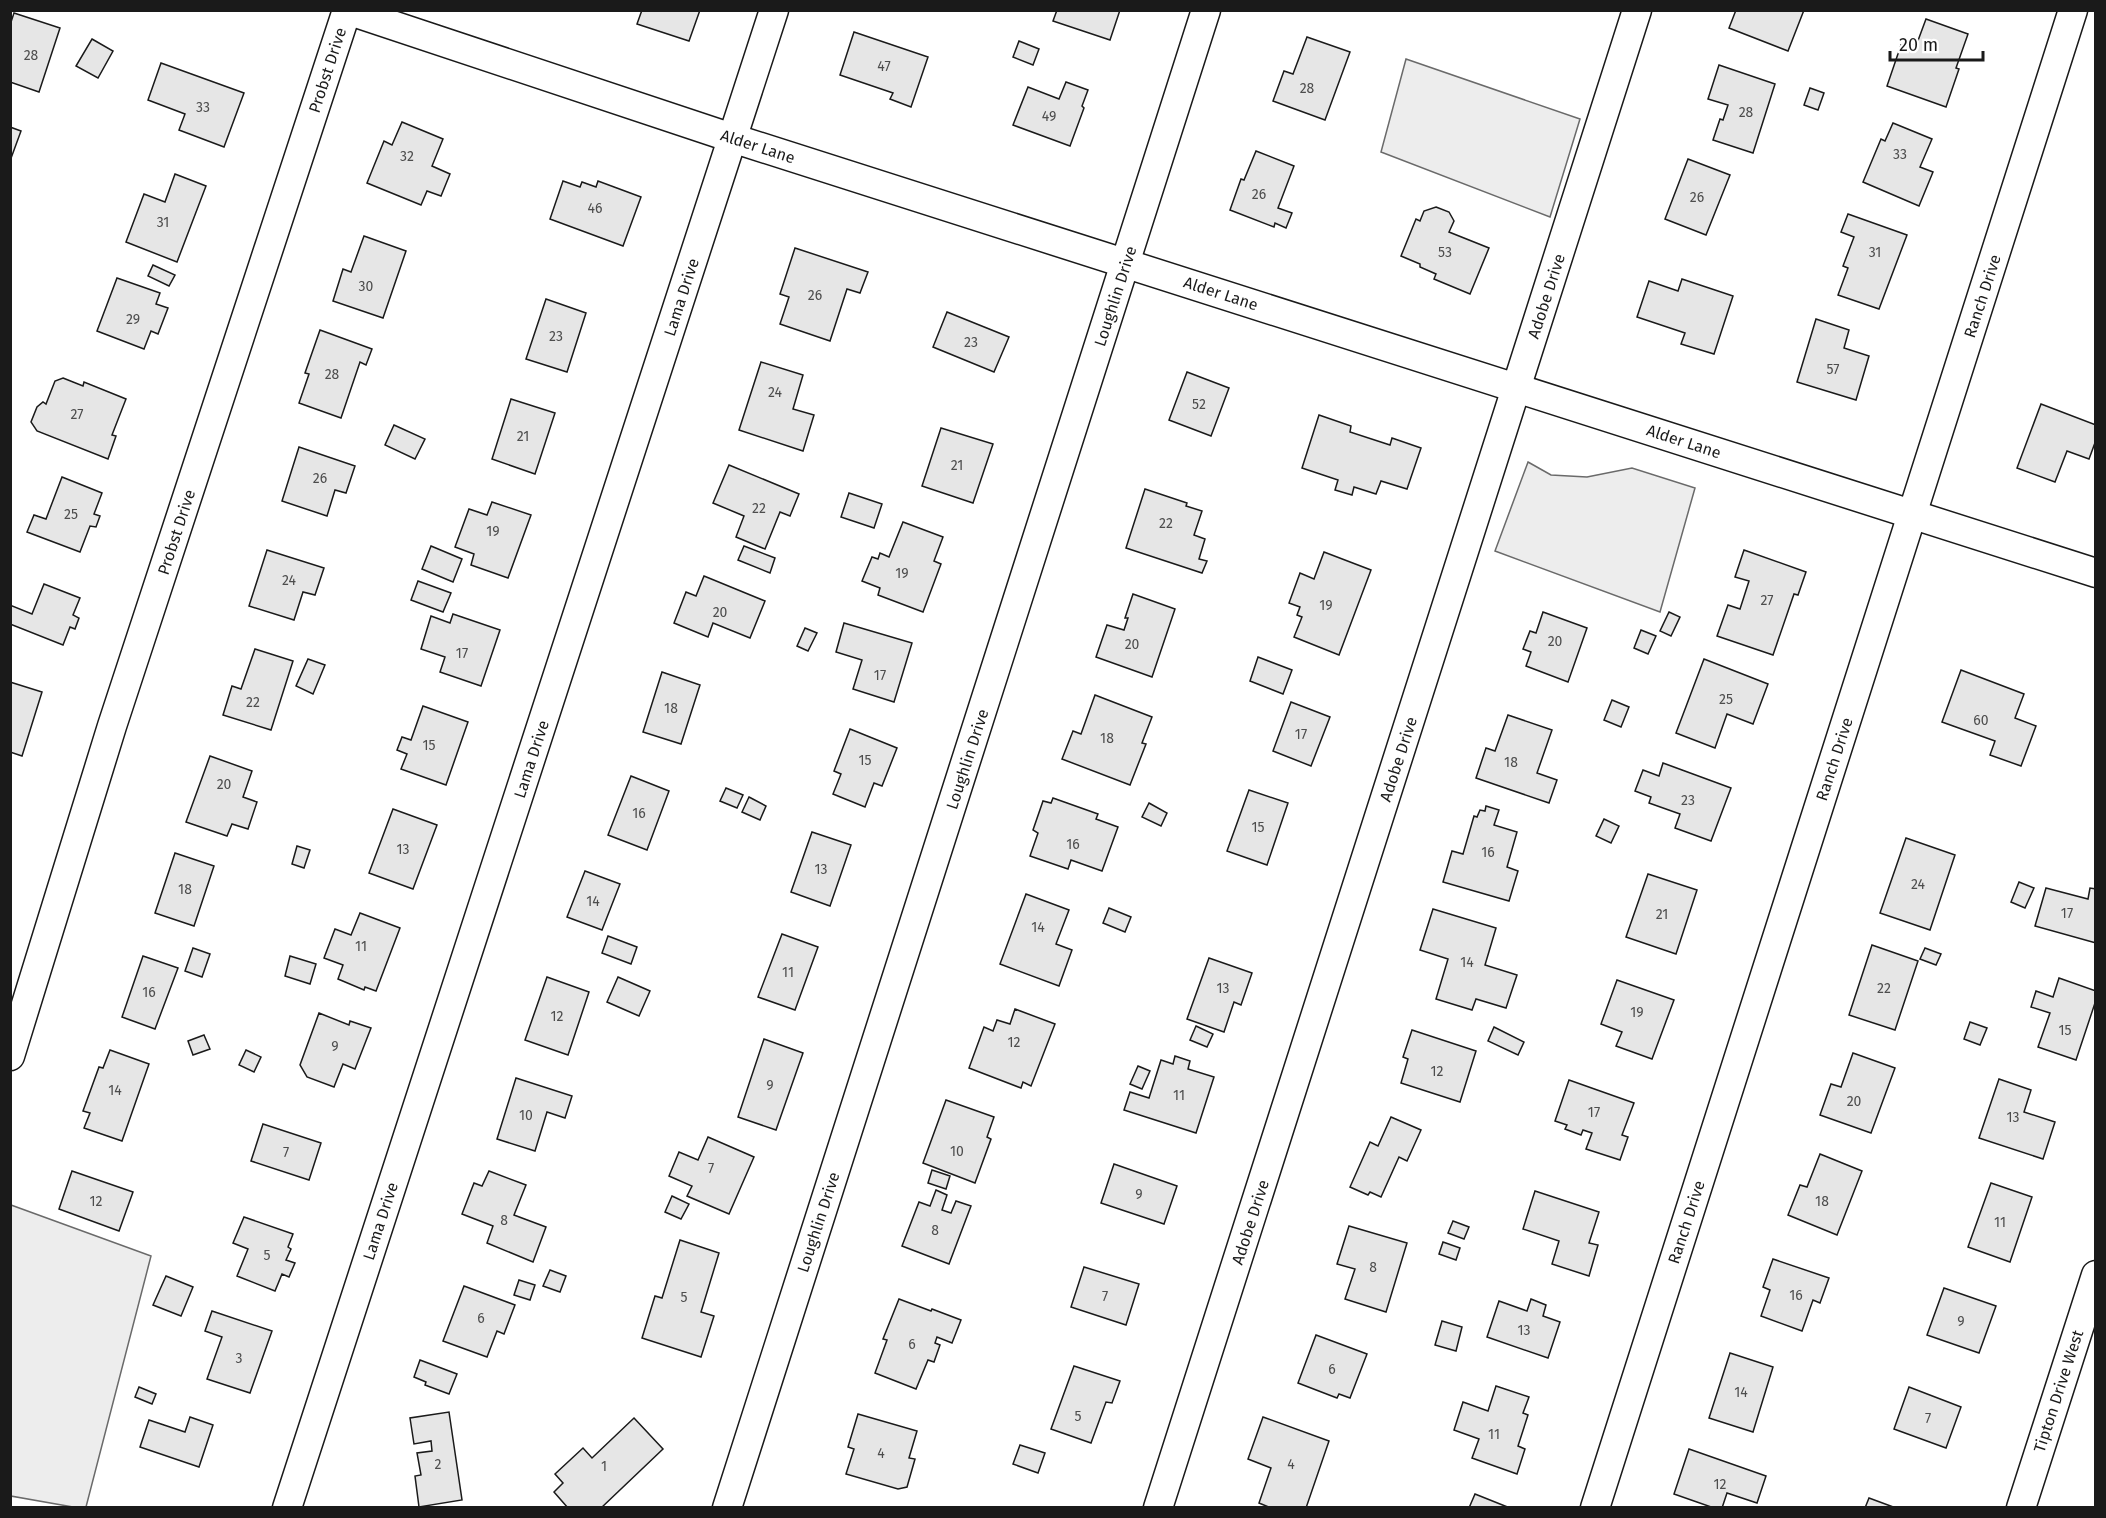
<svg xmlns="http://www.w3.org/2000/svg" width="2106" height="1518" viewBox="0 0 2106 1518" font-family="'Fira Sans',sans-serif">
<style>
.built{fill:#ededed;stroke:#6a6a6a;stroke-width:1.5}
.building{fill:#e6e6e6;stroke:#1a1a1a;stroke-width:1.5}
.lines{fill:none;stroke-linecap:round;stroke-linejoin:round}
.minor-casing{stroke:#1a1a1a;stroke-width:31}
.minor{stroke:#fff;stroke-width:28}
.labels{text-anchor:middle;stroke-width:4.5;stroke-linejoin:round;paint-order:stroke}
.number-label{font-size:14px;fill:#4d4d4d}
.street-label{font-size:16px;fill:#1a1a1a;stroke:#fff}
</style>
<rect width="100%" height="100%" fill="#fff"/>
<!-- built -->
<g class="built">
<polygon points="1406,59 1580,119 1550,217 1381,152"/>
<polygon points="1528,462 1551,475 1587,477 1632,468 1695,488 1660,612 1495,551"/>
<polygon points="11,1205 151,1256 86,1507 73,1507 11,1496"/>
</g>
<!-- building -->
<g class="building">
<polygon points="642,10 700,10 689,41 637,24"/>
<polygon points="1057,10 1120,10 1110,40 1053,21"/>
<polygon points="1736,10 1804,10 1788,51 1729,28"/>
<polygon points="14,13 60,28 39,92 10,82 10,25"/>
<polygon points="1926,19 1968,34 1956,68 1959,69 1946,107 1887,86 1901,45 1906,47 1908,42 1916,46"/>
<polygon points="854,32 928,57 911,107 890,99 893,93 840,75"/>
<polygon points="1307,37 1350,52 1325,120 1273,101 1284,71 1293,74"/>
<polygon points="92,39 113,51 98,78 76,66"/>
<polygon points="1019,41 1039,49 1033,65 1013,57"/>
<polygon points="161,63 244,93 224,147 179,130 185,114 148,100"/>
<polygon points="1719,65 1775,84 1753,153 1713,140 1720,119 1723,120 1728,105 1708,99"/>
<polygon points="1066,82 1088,90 1082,106 1084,108 1070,146 1013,125 1028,87 1059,99"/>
<polygon points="1810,88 1824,93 1818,110 1804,105"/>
<polygon points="402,122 443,139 432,166 450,174 441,196 427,191 421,205 367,183 384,141 392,145"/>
<polygon points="1893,123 1932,139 1920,167 1933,172 1919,206 1863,182 1881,139 1885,141"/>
<polygon points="10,127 21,131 10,161"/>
<polygon points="1256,151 1294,166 1278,208 1292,213 1286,228 1275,223 1274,227 1230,210 1241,179 1244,180"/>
<polygon points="1688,159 1730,175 1706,235 1665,219"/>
<polygon points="175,174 206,186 177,262 126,242 144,194 165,202"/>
<polygon points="563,181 580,187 582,182 596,187 598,181 641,197 623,246 550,219"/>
<polygon points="1436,207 1449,212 1454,221 1449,232 1489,248 1470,294 1434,279 1436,274 1420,267 1420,264 1401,256 1416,219 1420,221 1424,211"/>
<polygon points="1848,214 1907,235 1879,309 1838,295 1848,268 1843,266 1854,237 1841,232"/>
<polygon points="364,236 406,251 383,318 333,301 343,269 351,272"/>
<polygon points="795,248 868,272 860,293 847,289 830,341 780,324 789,297 780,294"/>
<polygon points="153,265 175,275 169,286 148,276"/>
<polygon points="117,278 160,293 156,304 168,308 158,334 151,331 144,349 97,331"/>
<polygon points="1682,279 1733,296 1714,354 1681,344 1685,333 1637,317 1649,281 1678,291"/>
<polygon points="546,299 586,313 567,372 526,359"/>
<polygon points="947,312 1009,337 994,372 933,347"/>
<polygon points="1816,319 1849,330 1844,348 1869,356 1856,400 1797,382"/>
<polygon points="320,330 372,349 366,365 360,362 341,418 299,403 309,374 305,373"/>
<polygon points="761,362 803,375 793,409 814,415 803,451 739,430"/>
<polygon points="1187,372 1229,388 1211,436 1169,420"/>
<polygon points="63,378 83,386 84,382 126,399 112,435 116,436 108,459 37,431 31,422 37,407 43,402 46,404 55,381"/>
<polygon points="511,399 555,413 535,474 492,459"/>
<polygon points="2041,404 2096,425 2096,440 2089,459 2067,451 2055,482 2017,468"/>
<polygon points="1319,415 1351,426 1350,432 1390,445 1392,438 1421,448 1407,489 1381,481 1376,494 1354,487 1352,495 1335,490 1338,480 1302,468"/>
<polygon points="394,425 425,439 415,459 385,445"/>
<polygon points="941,428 993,444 973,503 922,486"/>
<polygon points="299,447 355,466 346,493 335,490 327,516 282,501"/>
<polygon points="729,465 799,494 790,516 780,512 765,549 736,537 744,516 713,503"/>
<polygon points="62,477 102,493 94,514 100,516 96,527 90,526 80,552 27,532 34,515 46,519"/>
<polygon points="1145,489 1187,503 1186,506 1202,511 1194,535 1205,539 1199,559 1207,561 1202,573 1126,548"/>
<polygon points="849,493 882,504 874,528 841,517"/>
<polygon points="492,502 531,515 508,578 471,565 474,554 455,547 469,509 487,515"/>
<polygon points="903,522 943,537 934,561 941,564 923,612 878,595 880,588 862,581 872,557 878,559 880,553 889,557"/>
<polygon points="431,546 462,559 453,582 422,569"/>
<polygon points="744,546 775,558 770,573 738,560"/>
<polygon points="267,550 324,568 315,595 303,592 294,620 249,606"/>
<polygon points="1744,550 1806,572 1798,595 1794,594 1773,655 1717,636 1728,605 1740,609 1749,581 1735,577"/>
<polygon points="1324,552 1371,570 1339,655 1294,637 1302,617 1297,615 1300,607 1289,603 1300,573 1314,579"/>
<polygon points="704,576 765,601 750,638 713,623 708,637 674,623 686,592 696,596"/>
<polygon points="418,581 451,593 443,612 411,600"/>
<polygon points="44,584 80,598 73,615 79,618 75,629 70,627 63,645 10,624 10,605 32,614"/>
<polygon points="1133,594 1175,609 1152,677 1096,657 1107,625 1124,630 1128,618 1125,618"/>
<polygon points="1543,612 1587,628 1568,682 1526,666 1531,652 1523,649 1530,631 1536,633"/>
<polygon points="1669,612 1680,617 1671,636 1660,631"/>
<polygon points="453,614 500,630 481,686 440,672 445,657 421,649 431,616 450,623"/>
<polygon points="844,623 912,643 894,702 853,689 862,660 836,652"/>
<polygon points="805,628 817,633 808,651 797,646"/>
<polygon points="1641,630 1656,636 1648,654 1634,648"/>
<polygon points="255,649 293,661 271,730 223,715 232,686 241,689"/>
<polygon points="1258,657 1292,670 1283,694 1250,681"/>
<polygon points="308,659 325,665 313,694 296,686"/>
<polygon points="1704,659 1768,684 1753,724 1727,714 1715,748 1676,733"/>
<polygon points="1961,670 2024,694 2015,718 2036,726 2021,766 1990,755 1995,741 1942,722"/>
<polygon points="662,672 700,685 681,744 643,732"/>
<polygon points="10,682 42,692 22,756 10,752"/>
<polygon points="1095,695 1152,717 1142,743 1146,744 1130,785 1062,759 1073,731 1081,734"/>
<polygon points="1612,700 1629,707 1621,727 1604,720"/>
<polygon points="1291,702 1330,717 1311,766 1273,751"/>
<polygon points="423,706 468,722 446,785 401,769 407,754 397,750 402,737 411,740"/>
<polygon points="1508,715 1552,730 1537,773 1557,780 1549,803 1476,778 1486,748 1495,751"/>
<polygon points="850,729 897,748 882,786 874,783 865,807 833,794 841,774 834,771"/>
<polygon points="210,756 252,771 243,797 257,802 248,829 232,824 227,836 186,822"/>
<polygon points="1663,763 1731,788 1711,841 1675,828 1680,814 1649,803 1651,797 1635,791 1643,770 1659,776"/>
<polygon points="631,776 669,791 647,850 608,835"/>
<polygon points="726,788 743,795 737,808 720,801"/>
<polygon points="1249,790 1288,803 1267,865 1227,851"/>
<polygon points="749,797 766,806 760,820 742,812"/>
<polygon points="1053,798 1098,814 1096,819 1118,827 1102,871 1071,860 1068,869 1030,856 1038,833 1033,830 1043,801 1051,803"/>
<polygon points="1149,803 1167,813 1161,826 1142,817"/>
<polygon points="1486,806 1499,810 1494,825 1517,832 1507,867 1518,871 1509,901 1443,882 1452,851 1463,854 1474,816 1477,817 1480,810 1485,811"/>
<polygon points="393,809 437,825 413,889 369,873"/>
<polygon points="1604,819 1619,826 1611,843 1596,836"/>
<polygon points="812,832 851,845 830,906 791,892"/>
<polygon points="1906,838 1955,855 1930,930 1880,913"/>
<polygon points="297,846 310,850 304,868 292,864"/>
<polygon points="175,853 214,866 194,926 155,913"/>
<polygon points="585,871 620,884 602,930 567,917"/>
<polygon points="1648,874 1697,890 1676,954 1626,937"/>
<polygon points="2019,882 2034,888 2025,908 2011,902"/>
<polygon points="2046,888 2088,899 2090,888 2096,889 2096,943 2035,926"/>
<polygon points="1026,894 1069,910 1056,944 1072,950 1059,986 1000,964"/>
<polygon points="1109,908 1131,917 1125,932 1103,923"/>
<polygon points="1433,909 1496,928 1485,965 1517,975 1506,1008 1476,999 1472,1010 1436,999 1448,959 1420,950"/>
<polygon points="360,913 400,928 376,991 365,987 364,990 338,979 343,965 324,958 335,929 351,935"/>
<polygon points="782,934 818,947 795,1010 758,997"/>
<polygon points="608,936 637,947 631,964 602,953"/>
<polygon points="1872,945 1918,961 1895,1030 1849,1015"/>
<polygon points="193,948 210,954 202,977 185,971"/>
<polygon points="1925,948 1941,954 1936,965 1920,959"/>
<polygon points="143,956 178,968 155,1029 122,1017"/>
<polygon points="290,956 316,964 310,984 285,976"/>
<polygon points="1209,958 1252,973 1241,1005 1234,1002 1224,1032 1187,1019"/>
<polygon points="547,977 589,992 568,1055 525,1040"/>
<polygon points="618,977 650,991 639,1016 607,1002"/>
<polygon points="2059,978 2096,991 2096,1000 2076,1060 2038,1047 2050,1013 2031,1007 2036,991 2053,997"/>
<polygon points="1617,980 1674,1000 1652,1059 1616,1046 1622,1032 1601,1024"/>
<polygon points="1015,1009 1055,1024 1031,1086 1023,1082 1021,1088 969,1068 984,1027 993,1031 997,1020 1010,1024"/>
<polygon points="319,1013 349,1025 350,1021 371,1028 355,1069 343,1064 334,1087 307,1077 300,1065"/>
<polygon points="1970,1022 1987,1028 1980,1045 1964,1039"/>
<polygon points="1196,1026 1213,1034 1207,1047 1190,1040"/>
<polygon points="1494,1027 1524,1042 1518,1055 1488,1041"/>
<polygon points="1412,1030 1476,1051 1460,1102 1401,1083 1408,1059 1403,1057"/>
<polygon points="204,1035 210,1049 193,1055 188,1041"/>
<polygon points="764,1039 803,1053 776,1130 738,1117"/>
<polygon points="110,1050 149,1064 122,1141 84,1128 90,1113 83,1111 99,1067 103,1068"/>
<polygon points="246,1050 261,1057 254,1072 239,1065"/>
<polygon points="1853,1053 1895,1068 1871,1133 1820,1115 1831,1084 1841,1087"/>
<polygon points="1175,1056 1190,1061 1188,1069 1214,1077 1196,1133 1124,1110 1130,1092 1149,1098 1161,1060 1173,1064"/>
<polygon points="1138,1066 1150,1071 1142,1089 1130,1084"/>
<polygon points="516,1078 572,1096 565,1118 547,1112 535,1151 497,1139"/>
<polygon points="1999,1079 2031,1090 2024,1112 2055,1122 2043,1159 1979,1138"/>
<polygon points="1569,1080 1634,1103 1622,1135 1628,1137 1620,1160 1586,1149 1592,1133 1583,1130 1581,1135 1565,1129 1567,1125 1555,1121"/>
<polygon points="946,1100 994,1117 987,1137 991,1139 975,1183 923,1163"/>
<polygon points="1391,1117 1421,1130 1407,1161 1399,1157 1381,1197 1370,1192 1368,1195 1350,1187 1370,1142 1378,1146"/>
<polygon points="263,1124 321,1143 309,1180 251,1161"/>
<polygon points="708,1137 754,1157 729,1214 687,1196 692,1186 669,1176 679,1152 698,1160"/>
<polygon points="1820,1154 1862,1171 1837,1235 1788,1215 1800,1185 1807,1187"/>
<polygon points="1114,1164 1177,1186 1164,1224 1101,1203"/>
<polygon points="932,1170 950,1176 946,1189 928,1183"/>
<polygon points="72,1171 133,1192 119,1231 59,1209"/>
<polygon points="489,1171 526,1185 514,1215 546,1227 533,1262 487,1243 493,1226 462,1214 474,1183 482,1186"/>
<polygon points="1991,1183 2032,1197 2010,1262 1968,1247"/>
<polygon points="936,1190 947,1195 942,1210 951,1213 956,1201 971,1206 949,1264 902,1246 919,1202 930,1206"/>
<polygon points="1535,1191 1599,1212 1589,1243 1598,1245 1589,1276 1552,1264 1559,1241 1523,1229"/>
<polygon points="672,1196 689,1204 681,1219 665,1212"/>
<polygon points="244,1217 293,1234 288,1247 291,1249 286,1260 295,1263 289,1277 282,1274 275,1291 237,1276 248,1249 233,1243"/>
<polygon points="1453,1221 1469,1227 1464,1239 1448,1233"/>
<polygon points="1349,1226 1407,1243 1386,1312 1345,1299 1355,1269 1337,1264"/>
<polygon points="680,1240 719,1253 701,1312 714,1316 701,1357 642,1338 655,1296 662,1298"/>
<polygon points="1443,1242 1460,1248 1456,1260 1439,1254"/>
<polygon points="1773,1259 1829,1278 1820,1303 1813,1300 1802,1331 1761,1316 1770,1290 1763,1287"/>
<polygon points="1084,1267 1139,1284 1126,1325 1071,1307"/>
<polygon points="550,1270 566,1276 560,1292 543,1286"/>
<polygon points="166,1276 193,1287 181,1316 153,1305"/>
<polygon points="519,1280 535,1285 530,1300 514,1295"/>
<polygon points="464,1286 515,1305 504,1334 497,1331 487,1357 443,1341"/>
<polygon points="1944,1288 1996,1306 1979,1353 1927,1335"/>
<polygon points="899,1299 931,1311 932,1309 961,1320 952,1343 937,1337 935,1343 940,1345 934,1362 928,1360 916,1389 875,1373 887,1340 883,1339"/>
<polygon points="1531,1299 1546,1305 1543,1316 1560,1322 1548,1358 1487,1337 1499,1301 1527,1311"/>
<polygon points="212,1311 272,1331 250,1393 207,1379 222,1337 205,1331"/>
<polygon points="1442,1321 1462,1327 1456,1351 1435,1345"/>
<polygon points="1316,1335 1367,1354 1350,1398 1339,1394 1337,1398 1298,1383"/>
<polygon points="1730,1353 1773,1367 1753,1432 1709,1418"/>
<polygon points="420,1360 457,1374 449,1394 425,1385 426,1382 414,1377"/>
<polygon points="1074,1366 1120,1381 1112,1403 1106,1402 1091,1443 1051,1429"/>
<polygon points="1496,1386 1529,1397 1523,1413 1528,1415 1518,1446 1525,1449 1517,1474 1472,1458 1479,1439 1454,1430 1463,1402 1488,1411"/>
<polygon points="139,1387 156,1394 152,1404 135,1397"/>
<polygon points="1909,1387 1961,1407 1946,1448 1894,1429"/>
<polygon points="449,1412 462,1500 419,1507 415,1476 421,1475 417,1453 432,1451 431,1441 414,1444 410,1418"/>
<polygon points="858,1414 917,1431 909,1458 915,1459 907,1487 898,1489 846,1474 854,1449 848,1447"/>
<polygon points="190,1417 213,1425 199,1467 140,1447 149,1420 185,1432"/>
<polygon points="1263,1417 1329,1441 1306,1508 1271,1508 1259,1503 1271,1468 1248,1459"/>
<polygon points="634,1418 663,1449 601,1508 568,1508 554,1492 563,1483 555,1474 583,1448 592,1458"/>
<polygon points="1020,1445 1045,1453 1038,1473 1013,1464"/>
<polygon points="1689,1449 1766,1476 1757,1503 1727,1493 1722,1508 1714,1508 1674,1494"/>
<polygon points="1475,1494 1510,1508 1469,1508"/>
<polygon points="1869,1498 1896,1508 1865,1508"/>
</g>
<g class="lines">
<defs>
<g id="minor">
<polyline points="347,10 732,138 2096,573"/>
<polyline points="10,1056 112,726 347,10"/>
<polyline points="287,1508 774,10"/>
<polyline points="727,1508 1206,10"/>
<polyline points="1158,1508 1637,10"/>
<polyline points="1595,1508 2073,10"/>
<polyline points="2021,1508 2096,1275"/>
</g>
</defs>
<!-- minor casing -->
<use href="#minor" class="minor-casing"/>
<!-- minor -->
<use href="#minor" class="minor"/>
</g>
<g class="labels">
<!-- number labels -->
<g class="number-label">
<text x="31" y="60">28</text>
<text x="884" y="71">47</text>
<text x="1307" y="93">28</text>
<text x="203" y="112">33</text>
<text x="1746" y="117">28</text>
<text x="1049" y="121">49</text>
<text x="1900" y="159">33</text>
<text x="407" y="161">32</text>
<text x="1259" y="199">26</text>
<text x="1697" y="202">26</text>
<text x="595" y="213">46</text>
<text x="163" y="227">31</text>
<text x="1445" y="257">53</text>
<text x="1875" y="257">31</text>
<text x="366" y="291">30</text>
<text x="815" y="300">26</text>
<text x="133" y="324">29</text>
<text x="556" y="341">23</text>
<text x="971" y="347">23</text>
<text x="1833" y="374">57</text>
<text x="332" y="379">28</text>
<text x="775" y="397">24</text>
<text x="1199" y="409">52</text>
<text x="77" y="419">27</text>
<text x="523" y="441">21</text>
<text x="957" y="470">21</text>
<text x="320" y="483">26</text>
<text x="759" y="513">22</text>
<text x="71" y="519">25</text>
<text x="1166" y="528">22</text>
<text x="493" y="536">19</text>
<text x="902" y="578">19</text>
<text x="289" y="585">24</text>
<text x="1767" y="605">27</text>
<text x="1326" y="610">19</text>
<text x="720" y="617">20</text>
<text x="1555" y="646">20</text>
<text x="1132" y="649">20</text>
<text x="462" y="658">17</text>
<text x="880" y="680">17</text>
<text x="1726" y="704">25</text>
<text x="253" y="707">22</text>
<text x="671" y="713">18</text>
<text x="1981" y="725">60</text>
<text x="1301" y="739">17</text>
<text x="1107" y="743">18</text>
<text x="429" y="750">15</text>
<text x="865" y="765">15</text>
<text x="1511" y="767">18</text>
<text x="224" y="789">20</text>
<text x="1688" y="805">23</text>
<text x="639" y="818">16</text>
<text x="1258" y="832">15</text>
<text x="1073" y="849">16</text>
<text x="403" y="854">13</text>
<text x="1488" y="857">16</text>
<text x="821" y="874">13</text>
<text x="1918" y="889">24</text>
<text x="185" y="894">18</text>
<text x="593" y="906">14</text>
<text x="2067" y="918">17</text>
<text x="1662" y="919">21</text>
<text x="1038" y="932">14</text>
<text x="361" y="951">11</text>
<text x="1467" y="967">14</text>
<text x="788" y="977">11</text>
<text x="1223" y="993">13</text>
<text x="1884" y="993">22</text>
<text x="149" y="997">16</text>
<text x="1637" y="1017">19</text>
<text x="557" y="1021">12</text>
<text x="2065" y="1035">15</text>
<text x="1014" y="1047">12</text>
<text x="335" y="1051">9</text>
<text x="1437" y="1076">12</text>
<text x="770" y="1090">9</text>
<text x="115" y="1095">14</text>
<text x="1179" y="1100">11</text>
<text x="1854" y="1106">20</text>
<text x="1594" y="1117">17</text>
<text x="526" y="1120">10</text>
<text x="2013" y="1122">13</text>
<text x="957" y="1156">10</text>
<text x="286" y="1157">7</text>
<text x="711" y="1173">7</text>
<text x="1139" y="1199">9</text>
<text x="96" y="1206">12</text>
<text x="1822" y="1206">18</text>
<text x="504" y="1225">8</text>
<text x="2000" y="1227">11</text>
<text x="935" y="1235">8</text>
<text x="267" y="1260">5</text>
<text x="1373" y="1272">8</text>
<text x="1796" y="1300">16</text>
<text x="1105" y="1301">7</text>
<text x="684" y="1302">5</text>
<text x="481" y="1323">6</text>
<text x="1961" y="1326">9</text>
<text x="1524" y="1335">13</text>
<text x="912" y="1349">6</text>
<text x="239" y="1363">3</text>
<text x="1332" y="1374">6</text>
<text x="1741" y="1397">14</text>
<text x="1078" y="1421">5</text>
<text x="1928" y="1423">7</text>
<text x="1494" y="1439">11</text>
<text x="881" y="1458">4</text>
<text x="438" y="1469">2</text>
<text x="1291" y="1469">4</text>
<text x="604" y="1471">1</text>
<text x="1720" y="1489">12</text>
</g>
<!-- street labels -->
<g class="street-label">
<text transform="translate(327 70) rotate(-72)" y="6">Probst Drive</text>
<text transform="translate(758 146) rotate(18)" y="6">Alder Lane</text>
<text transform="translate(1221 293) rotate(18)" y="6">Alder Lane</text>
<text transform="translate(1115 296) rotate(-72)" y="6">Loughlin Drive</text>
<text transform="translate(1546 296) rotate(-72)" y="6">Adobe Drive</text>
<text transform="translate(1982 296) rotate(-72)" y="6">Ranch Drive</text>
<text transform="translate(681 297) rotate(-72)" y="6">Lama Drive</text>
<text transform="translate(1684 441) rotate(18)" y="6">Alder Lane</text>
<text transform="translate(176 532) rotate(-72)" y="6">Probst Drive</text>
<text transform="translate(531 759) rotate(-72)" y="6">Lama Drive</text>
<text transform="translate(967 759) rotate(-72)" y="6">Loughlin Drive</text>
<text transform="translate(1398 759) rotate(-72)" y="6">Adobe Drive</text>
<text transform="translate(1834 759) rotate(-72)" y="6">Ranch Drive</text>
<text transform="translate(380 1221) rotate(-72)" y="6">Lama Drive</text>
<text transform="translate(818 1222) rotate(-72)" y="6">Loughlin Drive</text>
<text transform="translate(1250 1222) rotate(-72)" y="6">Adobe Drive</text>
<text transform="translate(1686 1222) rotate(-72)" y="6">Ranch Drive</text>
<text transform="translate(2058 1391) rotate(-72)" y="6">Tipton Drive West</text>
</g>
</g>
<!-- border -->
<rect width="2106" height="1518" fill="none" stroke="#1a1a1a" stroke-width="24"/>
<!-- scale -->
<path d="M1890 51v9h93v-9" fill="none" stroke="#1a1a1a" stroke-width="3"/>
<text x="1899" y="51" font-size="18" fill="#1a1a1a" stroke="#ffffff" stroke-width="4.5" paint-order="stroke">20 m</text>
</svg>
